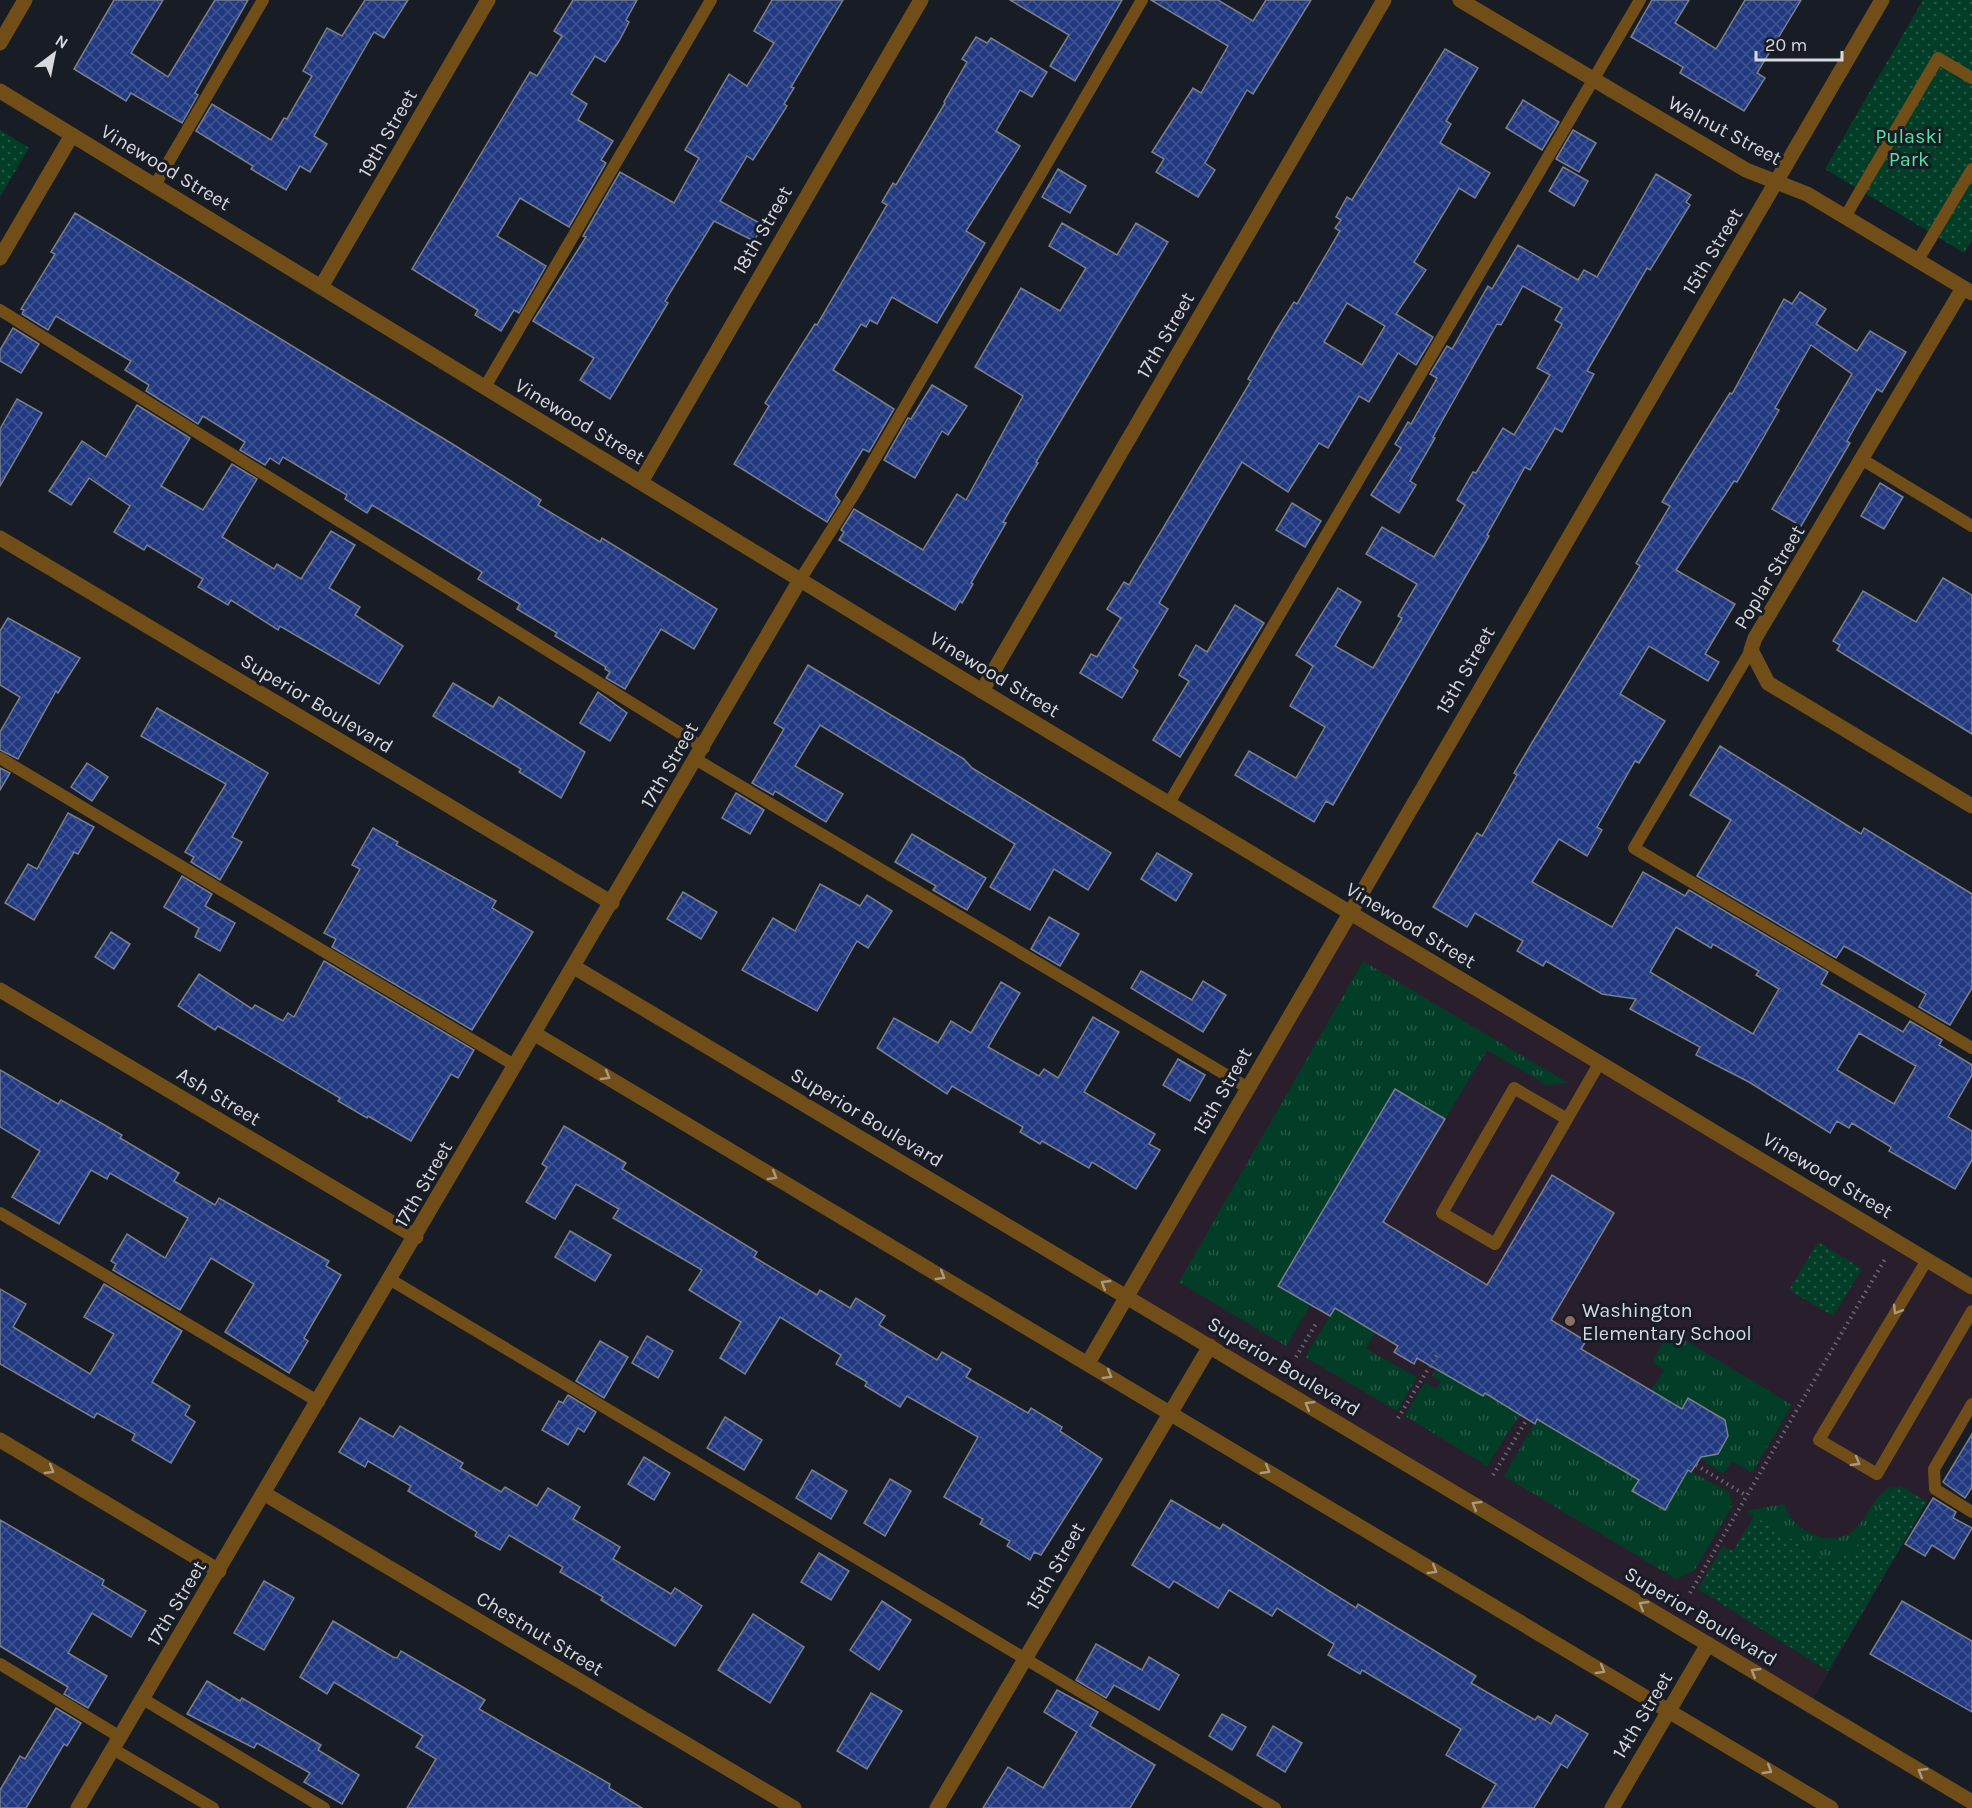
<svg xmlns="http://www.w3.org/2000/svg" width="1972" height="1808" viewBox="0 0 1972 1808" font-family="Karla,sans-serif">
<style>
.education{fill:#291e2c}
.grass{fill:url(#grass-tufts)}
.park{fill:url(#park-dots)}
.building{fill:url(#building-cross-hatch);stroke:#7a7f8a;stroke-width:1.5;fill-rule:evenodd}
.lines{fill:none;stroke-linecap:round;stroke-linejoin:round}
.path{stroke:#686b73;stroke-width:4;stroke-dasharray:1.5 4.5;stroke-linecap:butt}
.service{stroke:#714e17;stroke-width:12}
.minor{stroke:#714e17;stroke-width:15}
.oneway{stroke:#a99a85}
.education-dot{fill:#8d6e63;stroke:#181c24;stroke-width:2}
.labels{text-anchor:middle;stroke-width:6;stroke-linejoin:round;paint-order:stroke}
.street-label{font-size:20px;fill:#d7d9df;stroke:#181c24}
.park-label{font-size:20px;fill:#52e6a6;stroke:#181c24}
.poi-label{font-size:20px;fill:#d7d9df;stroke:#181c24;text-anchor:start}
</style>
<defs>
<pattern id="grass-tufts" width="24" height="20" patternUnits="userSpaceOnUse" patternTransform="scale(1.5)"><rect width="24" height="20" fill="#023d27"/><path d="M3 7l-1-3M5 7V3M7 7l1-3M15 17l-1-3M17 17v-4M19 17l1-3" fill="none" stroke="#265846"/></pattern>
<pattern id="park-dots" width="8" height="8" patternUnits="userSpaceOnUse" patternTransform="scale(1.5)"><rect width="8" height="8" fill="#023d27"/><path d="M2 2h.1M6 6h.1" fill="none" stroke="#265846" stroke-width="1.8" stroke-linecap="round"/></pattern>
<pattern id="building-cross-hatch" width="8" height="8" patternUnits="userSpaceOnUse" patternTransform="scale(1.5)"><rect width="8" height="8" fill="#213981"/><path d="M0 0l8 8M0 8l8-8" fill="none" stroke="#405592"/></pattern>
</defs>
<rect width="100%" height="100%" fill="#181c24"/>
<!-- education -->
<polygon class="education" points="1349,912 1972,1287 1972,1404 1934,1469 1935,1489 1810,1705 1127,1297"/>
<!-- grass -->
<g class="grass">
<polygon points="1363,961 1568,1083 1547,1085 1487,1050 1445,1119 1395,1089 1278,1286 1311,1305 1286,1346 1179,1282"/>
<polygon points="1335,1308 1375,1333 1366,1349 1417,1377 1397,1411 1305,1357"/>
<polygon points="1670,1331 1792,1405 1752,1473 1732,1461 1723,1474 1697,1456 1718,1453 1728,1436 1726,1426 1719,1422 1721,1417 1689,1398 1682,1409 1651,1391 1664,1370 1652,1362"/>
<polygon points="1436,1369 1483,1396 1487,1388 1523,1410 1487,1466 1405,1416 1425,1382 1436,1389 1441,1381 1432,1376"/>
<polygon points="1537,1419 1639,1480 1632,1492 1664,1510 1688,1470 1729,1492 1732,1506 1694,1571 1676,1579 1504,1476"/>
<path d="M1893,1486L1850,1558L1844,1554L1827,1561L1745,1511L1784,1504C1789,1518 1798,1528 1812,1534C1866,1554 1863,1497 1893,1486Z"/>
</g>
<!-- park -->
<g class="park">
<polygon points="1923,0 1972,0 1972,240 1964,253 1825,169"/>
<polygon points="0,130 29,148 0,197"/>
<polygon points="1818,1242 1862,1269 1833,1316 1789,1290"/>
<polygon points="1901,1486 1927,1502 1828,1671 1698,1589 1723,1546 1733,1551 1754,1516 1827,1561 1845,1554 1850,1557 1892,1488"/>
</g>
<!-- building -->
<g class="building">
<polygon points="114,0 163,0 131,53 168,77 215,0 248,0 195,93 198,95 182,123 131,93 126,101 74,69"/>
<polygon points="365,0 408,0 384,38 374,32 314,136 327,144 310,172 300,166 286,190 251,169 253,166 196,131 212,104 271,140 284,118 287,119 312,76 303,71 327,28 342,36"/>
<polygon points="573,0 637,0 626,20 629,22 619,41 605,62 595,56 571,94 587,104 578,120 613,141 601,160 606,163 569,227 520,198 497,236 546,266 519,313 514,310 501,331 475,315 478,310 412,269 530,72 537,76 562,36 554,31"/>
<polygon points="772,0 843,0 791,87 794,88 784,104 787,106 753,160 747,156 720,201 763,225 754,241 714,221 665,301 668,303 610,399 580,380 594,358 533,321 586,237 583,236 620,172 674,203 699,158 685,150 729,74 747,86 774,43 754,31"/>
<polygon points="1010,0 1122,0 1075,81 1050,66 1069,35"/>
<polygon points="1151,0 1218,0 1253,21 1266,0 1311,0 1253,94 1247,90 1205,163 1215,170 1198,197 1156,172 1164,159 1152,152 1193,88 1201,93 1228,46"/>
<polygon points="1652,0 1689,0 1675,23 1716,49 1745,0 1801,0 1757,73 1765,78 1744,111 1680,73 1683,67 1631,37"/>
<polygon points="976,37 987,43 991,38 1047,72 1032,97 1020,90 996,131 1020,146 966,231 985,243 937,323 892,297 877,324 870,320 866,327 861,324 833,370 894,409 869,452 863,449 835,495 840,501 827,522 734,464 769,406 765,403 815,324 817,325 887,205 882,202 893,183 896,185 945,103 944,102 967,62 962,59"/>
<path d="M1445,49L1478,68L1446,121L1451,124L1440,143L1490,173L1475,198L1459,188L1414,262L1426,270L1396,314L1433,337L1416,365L1398,353L1369,402L1359,396L1328,448L1319,443L1288,492L1242,462L1159,603L1168,609L1133,667L1138,671L1122,698L1080,673L1091,654L1097,657L1121,618L1107,609L1124,582L1129,585L1251,381L1248,379L1277,329L1294,302L1297,304L1340,231L1335,228L1341,220L1336,217L1347,197L1352,200ZM1347,303L1385,326L1362,365L1324,342Z"/>
<polygon points="1523,100 1559,122 1542,150 1506,128"/>
<polygon points="1573,130 1596,143 1579,172 1556,159"/>
<polygon points="1563,167 1588,181 1574,206 1549,191"/>
<polygon points="1058,169 1086,186 1070,213 1042,197"/>
<polygon points="1656,174 1691,195 1686,202 1690,205 1650,270 1647,268 1587,371 1594,374 1562,432 1555,428 1530,470 1525,467 1487,535 1489,536 1333,805 1326,801 1314,822 1235,775 1249,751 1296,778 1325,727 1290,706 1313,666 1296,655 1311,631 1338,588 1361,602 1335,646 1373,668 1402,618 1398,616 1417,584 1366,554 1382,527 1434,557 1465,505 1457,500 1473,472 1476,473 1503,428 1514,435 1550,375 1537,368 1562,324 1555,320 1562,308 1523,286 1501,325 1497,324 1433,437 1435,438 1410,481 1416,485 1399,513 1371,495 1401,448 1395,444 1408,422 1411,424 1437,378 1430,374 1447,346 1452,349 1488,286 1492,289 1518,245 1578,280 1584,270 1597,277"/>
<polygon points="75,213 454,445 541,500 538,505 600,542 602,538 717,609 694,649 661,629 625,689 606,678 610,672 605,669 606,667 555,636 557,633 517,609 520,604 478,579 482,572 417,532 372,505 367,513 345,499 347,495 283,457 279,464 270,458 265,465 240,450 245,442 203,416 198,424 146,391 149,385 125,370 131,361 56,316 48,330 22,314 24,310 21,309 55,254 51,252"/>
<polygon points="1062,223 1117,255 1136,223 1168,242 1036,462 1038,463 1003,522 1006,523 971,583 973,584 962,603 960,601 955,610 839,540 844,532 841,530 854,509 923,550 957,494 966,500 1023,396 975,367 1021,288 1060,311 1086,268 1049,246"/>
<path d="M1800,292L1826,309L1816,324L1857,351L1870,331L1906,352L1882,392L1877,389L1847,441L1850,443L1801,526L1772,509L1852,374L1811,345L1775,408L1779,410L1763,438L1737,482L1734,481L1676,570L1735,604L1705,654L1719,662L1708,681L1649,646L1620,694L1665,721L1639,763L1635,761L1597,827L1602,830L1587,856L1559,839L1532,882L1612,927L1643,872L1685,896L1689,890L1828,972L1821,984L1903,1032L1910,1021L1942,1040L1939,1045L1972,1065V1075L1948,1117L1972,1131V1160L1955,1189L1889,1151L1891,1147L1852,1123L1849,1128L1837,1121L1830,1133L1749,1082L1696,1055L1700,1047L1630,1009L1636,999L1602,994L1546,961L1543,966L1517,951L1523,941L1475,913L1467,927L1433,907L1477,833L1482,836L1517,775L1514,773L1530,746L1640,566L1636,563L1670,506L1662,502L1679,474L1730,393L1732,394L1784,299L1792,304ZM1676,927L1711,948L1713,944L1759,971L1756,975L1779,989L1753,1034L1650,972ZM1859,1033L1916,1066L1894,1104L1837,1070Z"/>
<polygon points="13,328 39,344 21,373 0,361 0,350"/>
<polygon points="932,385 967,406 948,435 942,431 915,478 884,460 908,418 911,419"/>
<polygon points="17,399 42,413 0,486 0,429"/>
<polygon points="137,405 190,438 161,486 203,510 232,464 257,479 222,537 274,569 277,564 301,579 331,531 355,545 329,588 360,607 355,615 403,646 379,684 280,626 278,630 231,600 228,605 198,587 203,579 147,545 144,550 114,532 130,506 89,478 71,505 49,491 82,441 106,457"/>
<polygon points="1880,483 1903,497 1884,529 1861,516"/>
<polygon points="1292,503 1321,521 1305,547 1276,530"/>
<polygon points="1943,578 1972,595 1972,734 1837,650 1840,645 1833,641 1863,591 1916,622"/>
<polygon points="1235,605 1264,623 1180,757 1153,740 1189,681 1179,675 1196,645 1207,652"/>
<polygon points="8,618 80,658 58,693 56,691 18,759 0,750 0,732 20,697 0,685 0,631"/>
<polygon points="808,665 964,759 972,768 1111,853 1088,890 1054,869 1030,910 990,887 1015,844 820,725 795,766 843,794 826,822 775,791 773,795 752,783 784,729 774,723"/>
<polygon points="453,683 493,707 499,697 585,752 561,798 519,772 521,769 433,716"/>
<polygon points="598,692 627,713 610,741 580,723"/>
<polygon points="157,708 268,773 232,837 242,842 220,880 191,862 194,857 185,852 226,784 141,736"/>
<polygon points="1720,746 1861,834 1864,828 1972,894 1972,988 1950,1025 1919,1007 1926,994 1862,956 1844,946 1836,958 1697,876 1731,820 1690,795"/>
<polygon points="87,763 108,777 92,801 71,787"/>
<polygon points="0,768 10,773 0,790"/>
<polygon points="736,793 764,810 750,834 722,818"/>
<polygon points="68,813 94,827 78,854 74,852 34,920 5,903 28,864 37,869"/>
<polygon points="373,828 398,842 396,845 496,901 492,908 533,932 472,1030 332,947 336,939 324,933 360,869 352,865"/>
<polygon points="912,834 986,878 967,910 933,890 936,886 895,862"/>
<polygon points="1157,853 1192,874 1176,901 1141,879"/>
<polygon points="182,876 212,894 205,906 235,923 220,951 195,937 199,928 164,907"/>
<polygon points="820,884 860,906 867,895 892,911 868,948 857,941 817,1011 742,970 773,918 795,931"/>
<polygon points="683,892 717,912 701,939 667,919"/>
<polygon points="1049,917 1079,934 1060,966 1031,949"/>
<polygon points="111,932 130,944 114,969 95,957"/>
<polygon points="324,961 474,1050 458,1078 451,1074 411,1141 368,1116 367,1118 338,1101 340,1098 218,1026 215,1030 178,1006 199,974 252,1009 255,1005 283,1021 288,1013 294,1017"/>
<polygon points="1141,971 1192,1000 1203,981 1226,995 1203,1032 1131,988"/>
<polygon points="1001,982 1020,993 988,1047 1039,1076 1044,1069 1058,1078 1093,1017 1119,1032 1084,1092 1155,1134 1149,1144 1160,1150 1136,1189 1092,1162 1089,1168 1042,1141 1040,1144 1020,1132 1023,1127 952,1086 947,1094 877,1048 894,1018 938,1043 951,1021 971,1033"/>
<polygon points="1178,1059 1205,1075 1190,1101 1163,1085"/>
<polygon points="0,1070 58,1104 61,1100 122,1135 120,1138 179,1173 174,1181 215,1205 219,1198 329,1261 326,1266 341,1275 304,1338 308,1341 289,1373 225,1332 254,1284 211,1258 180,1310 113,1270 116,1264 111,1261 127,1234 165,1258 188,1218 110,1173 107,1179 91,1170 59,1224 12,1197 40,1151 0,1127"/>
<polygon points="1395,1089 1445,1119 1383,1222 1487,1285 1552,1175 1614,1213 1551,1320 1586,1341 1581,1349 1682,1409 1688,1398 1725,1420 1728,1436 1718,1454 1701,1457 1691,1472 1688,1470 1665,1510 1632,1491 1639,1480 1537,1419 1535,1424 1485,1393 1483,1396 1417,1358 1414,1364 1394,1352 1398,1346 1335,1308 1330,1316 1278,1286"/>
<polygon points="564,1126 626,1163 622,1169 757,1252 754,1257 817,1295 820,1290 850,1308 856,1298 885,1316 879,1325 937,1360 942,1352 971,1369 966,1377 1028,1413 1031,1408 1062,1427 1060,1431 1102,1459 1041,1555 1034,1552 1030,1560 1007,1546 1010,1541 980,1524 983,1519 944,1497 978,1437 907,1396 900,1407 865,1386 867,1382 836,1364 841,1355 780,1317 745,1374 720,1358 741,1322 689,1290 702,1270 613,1218 619,1209 576,1184 555,1219 526,1202 547,1167 542,1164"/>
<polygon points="570,1231 611,1255 595,1281 555,1257"/>
<polygon points="104,1284 182,1331 152,1382 190,1406 185,1415 195,1422 171,1463 132,1440 135,1434 97,1413 94,1418 0,1364 0,1289 26,1304 13,1327 90,1374 114,1334 84,1317"/>
<polygon points="647,1336 673,1351 658,1378 632,1363"/>
<polygon points="600,1341 628,1357 604,1398 576,1381"/>
<polygon points="568,1395 596,1412 584,1432 578,1428 568,1445 542,1430 559,1401 563,1403"/>
<polygon points="725,1417 762,1440 744,1470 707,1448"/>
<polygon points="360,1418 393,1437 400,1426 463,1463 460,1468 501,1492 505,1487 537,1506 548,1488 580,1507 573,1519 620,1547 613,1559 671,1594 675,1588 702,1606 675,1646 601,1600 603,1597 560,1572 563,1567 509,1535 500,1550 475,1536 477,1532 408,1491 411,1486 368,1461 365,1467 339,1452"/>
<polygon points="1972,1434 1972,1487 1965,1498 1943,1482"/>
<polygon points="644,1457 670,1473 654,1500 628,1484"/>
<polygon points="812,1470 847,1491 831,1519 796,1498"/>
<polygon points="890,1479 911,1491 885,1536 864,1523"/>
<polygon points="1933,1498 1956,1512 1953,1518 1972,1528 1954,1559 1932,1545 1925,1556 1905,1544"/>
<polygon points="1171,1500 1220,1529 1223,1524 1356,1608 1358,1604 1476,1676 1471,1683 1535,1720 1538,1716 1551,1724 1556,1715 1588,1734 1567,1768 1561,1764 1534,1808 1482,1808 1496,1784 1446,1755 1461,1729 1362,1670 1360,1674 1328,1655 1334,1644 1277,1608 1272,1616 1229,1590 1218,1608 1174,1581 1169,1588 1132,1565"/>
<polygon points="0,1520 104,1580 102,1585 146,1611 131,1637 92,1613 68,1653 107,1676 88,1708 64,1694 68,1687 0,1646"/>
<polygon points="819,1553 849,1571 831,1600 801,1582"/>
<polygon points="264,1581 294,1598 264,1650 234,1633"/>
<polygon points="882,1601 911,1620 879,1670 850,1650"/>
<polygon points="1902,1601 1972,1641 1972,1712 1870,1654"/>
<polygon points="753,1614 804,1647 770,1703 718,1670"/>
<polygon points="333,1621 393,1657 397,1658 401,1651 485,1700 479,1709 610,1784 609,1788 642,1808 407,1808 436,1759 416,1747 423,1736 334,1682 327,1694 300,1677"/>
<polygon points="1096,1644 1142,1670 1149,1657 1179,1675 1159,1710 1114,1685 1106,1698 1076,1680"/>
<polygon points="207,1681 240,1701 242,1698 321,1745 318,1750 359,1775 342,1804 304,1782 310,1773 257,1743 254,1748 187,1714"/>
<polygon points="1057,1690 1098,1712 1090,1726 1155,1765 1130,1808 983,1808 1008,1767 1043,1788 1077,1732 1044,1712"/>
<polygon points="871,1693 902,1711 867,1769 837,1751"/>
<polygon points="56,1708 81,1723 67,1746 64,1744 26,1808 0,1808 0,1790 20,1756 25,1759"/>
<polygon points="1222,1714 1246,1727 1232,1750 1209,1736"/>
<polygon points="1273,1726 1302,1743 1285,1772 1257,1755"/>
</g>
<g class="lines">
<!-- path -->
<g class="path">
<polyline points="1296,1357 1317,1322"/>
<polyline points="1398,1418 1438,1353"/>
<polyline points="1696,1465 1747,1496"/>
<polyline points="1493,1475 1527,1419"/>
<polyline points="1690,1593 1885,1259"/>
</g>
<!-- service -->
<g class="service">
<polyline points="155,185 263,0"/>
<polyline points="1845,217 1938,58 1972,78"/>
<polyline points="1918,260 1972,169"/>
<polyline points="0,310 704,748"/>
<polyline points="485,387 711,0"/>
<polyline points="1863,460 1972,526"/>
<polyline points="800,580 856,491 1142,0"/>
<polyline points="1751,650 1634,848 1972,1048"/>
<polyline points="0,758 516,1066"/>
<polyline points="697,760 1248,1088"/>
<polyline points="1169,803 1640,0"/>
<polyline points="1567,1119 1514,1088 1442,1213 1495,1244 1600,1062"/>
<polyline points="0,1213 319,1402"/>
<polyline points="1927,1260 1819,1440 1877,1474 1972,1311"/>
<polyline points="391,1280 1275,1808"/>
<polyline points="1972,1404 1934,1469 1935,1489 1972,1512"/>
<polyline points="0,1664 120,1737"/>
<polyline points="143,1699 324,1808"/>
<polyline points="113,1749 213,1808"/>
</g>
<!-- minor -->
<g class="minor">
<polyline points="1460,0 1746,170 1807,194 1972,293"/>
<polyline points="0,43 25,0"/>
<polyline points="0,91 982,691 1972,1287"/>
<polyline points="0,258 72,135"/>
<polyline points="321,287 488,0"/>
<polyline points="1963,288 1755,638 1751,650 1768,683 1972,806"/>
<polyline points="641,482 921,0"/>
<polyline points="0,538 612,903"/>
<polyline points="982,691 1384,0"/>
<polyline points="574,967 1972,1802"/>
<polyline points="0,990 416,1237"/>
<polyline points="535,1034 1831,1808"/>
<polyline points="1088,1363 1882,0"/>
<polyline points="0,1440 219,1571"/>
<polyline points="265,1494 794,1808"/>
<polyline points="78,1808 800,580"/>
<polyline points="937,1808 1210,1346"/>
<polyline points="1612,1808 1708,1644"/>
</g>
</g>
<!-- one-way arrows -->
<defs><path id="oneway-chevron" d="M-2-3.5L2.5 0L-2 3.5" fill="none" stroke-width="1.6" stroke-linecap="round" stroke-linejoin="round" transform="scale(1.5)"/></defs>
<g class="oneway">
<use href="#oneway-chevron" transform="translate(606 1076) rotate(31)"/>
<use href="#oneway-chevron" transform="translate(773 1176) rotate(31)"/>
<use href="#oneway-chevron" transform="translate(941 1276) rotate(31)"/>
<use href="#oneway-chevron" transform="translate(1105 1284) rotate(-149)"/>
<use href="#oneway-chevron" transform="translate(1897 1310) rotate(121)"/>
<use href="#oneway-chevron" transform="translate(1108 1375) rotate(31)"/>
<use href="#oneway-chevron" transform="translate(1309 1405) rotate(-149)"/>
<use href="#oneway-chevron" transform="translate(1856 1462) rotate(30)"/>
<use href="#oneway-chevron" transform="translate(50 1470) rotate(31)"/>
<use href="#oneway-chevron" transform="translate(1266 1470) rotate(31)"/>
<use href="#oneway-chevron" transform="translate(1476 1505) rotate(-149)"/>
<use href="#oneway-chevron" transform="translate(1433 1570) rotate(31)"/>
<use href="#oneway-chevron" transform="translate(1643 1605) rotate(-149)"/>
<use href="#oneway-chevron" transform="translate(1601 1670) rotate(31)"/>
<use href="#oneway-chevron" transform="translate(1755 1672) rotate(-149)"/>
<use href="#oneway-chevron" transform="translate(1768 1770) rotate(31)"/>
<use href="#oneway-chevron" transform="translate(1922 1772) rotate(-149)"/>
</g>
<!-- markers -->
<circle class="education-dot" cx="1570" cy="1321" r="6"/>
<g class="labels">
<!-- street labels -->
<g class="street-label">
<text transform="translate(1725 130) rotate(28)" y="7">Walnut Street</text>
<text transform="translate(387 133) rotate(-60)" y="7">19th Street</text>
<text transform="translate(166 167) rotate(31)" y="7">Vinewood Street</text>
<text transform="translate(762 230) rotate(-60)" y="7">18th Street</text>
<text transform="translate(1712 251) rotate(-59)" y="7">15th Street</text>
<text transform="translate(1165 335) rotate(-60)" y="7">17th Street</text>
<text transform="translate(580 421) rotate(31)" y="7">Vinewood Street</text>
<text transform="translate(1769 577) rotate(-59)" y="7">Poplar Street</text>
<text transform="translate(1465 670) rotate(-60)" y="7">15th Street</text>
<text transform="translate(995 674) rotate(31)" y="7">Vinewood Street</text>
<text transform="translate(317 703) rotate(31)" y="7">Superior Boulevard</text>
<text transform="translate(669 765) rotate(-60)" y="7">17th Street</text>
<text transform="translate(1411 925) rotate(31)" y="7">Vinewood Street</text>
<text transform="translate(1222 1091) rotate(-60)" y="7">15th Street</text>
<text transform="translate(219 1096) rotate(31)" y="7">Ash Street</text>
<text transform="translate(867 1117) rotate(31)" y="7">Superior Boulevard</text>
<text transform="translate(1828 1175) rotate(31)" y="7">Vinewood Street</text>
<text transform="translate(423 1184) rotate(-60)" y="7">17th Street</text>
<text transform="translate(1284 1366) rotate(31)" y="7">Superior Boulevard</text>
<text transform="translate(1055 1566) rotate(-60)" y="7">15th Street</text>
<text transform="translate(176 1603) rotate(-59)" y="7">17th Street</text>
<text transform="translate(1701 1616) rotate(31)" y="7">Superior Boulevard</text>
<text transform="translate(540 1633) rotate(31)" y="7">Chestnut Street</text>
<text transform="translate(1642 1715) rotate(-59)" y="7">14th Street</text>
</g>
<!-- park labels -->
<g class="park-label">
<text x="1909" y="143">Pulaski<tspan x="1909" dy="23">Park</tspan></text>
</g>
<!-- poi labels -->
<g class="poi-label">
<text x="1582" y="1317">Washington<tspan x="1582" dy="23">Elementary School</tspan></text>
</g>
</g>
<!-- north arrow -->
<g transform="translate(54 54) rotate(32)" stroke="#181c24" stroke-width="4.5" paint-order="stroke">
<path d="M0-4.5L10 22L0 15L-10 22Z" fill="#d7d9df"/>
<text y="-9" font-size="16" font-weight="bold" text-anchor="middle" fill="#d7d9df">N</text>
</g>
<!-- scale -->
<path d="M1756 51v9h86v-9" fill="none" stroke="#d7d9df" stroke-width="3"/>
<text x="1765" y="51" font-size="18" fill="#d7d9df" stroke="#181c24" stroke-width="4.5" paint-order="stroke">20 m</text>
</svg>
